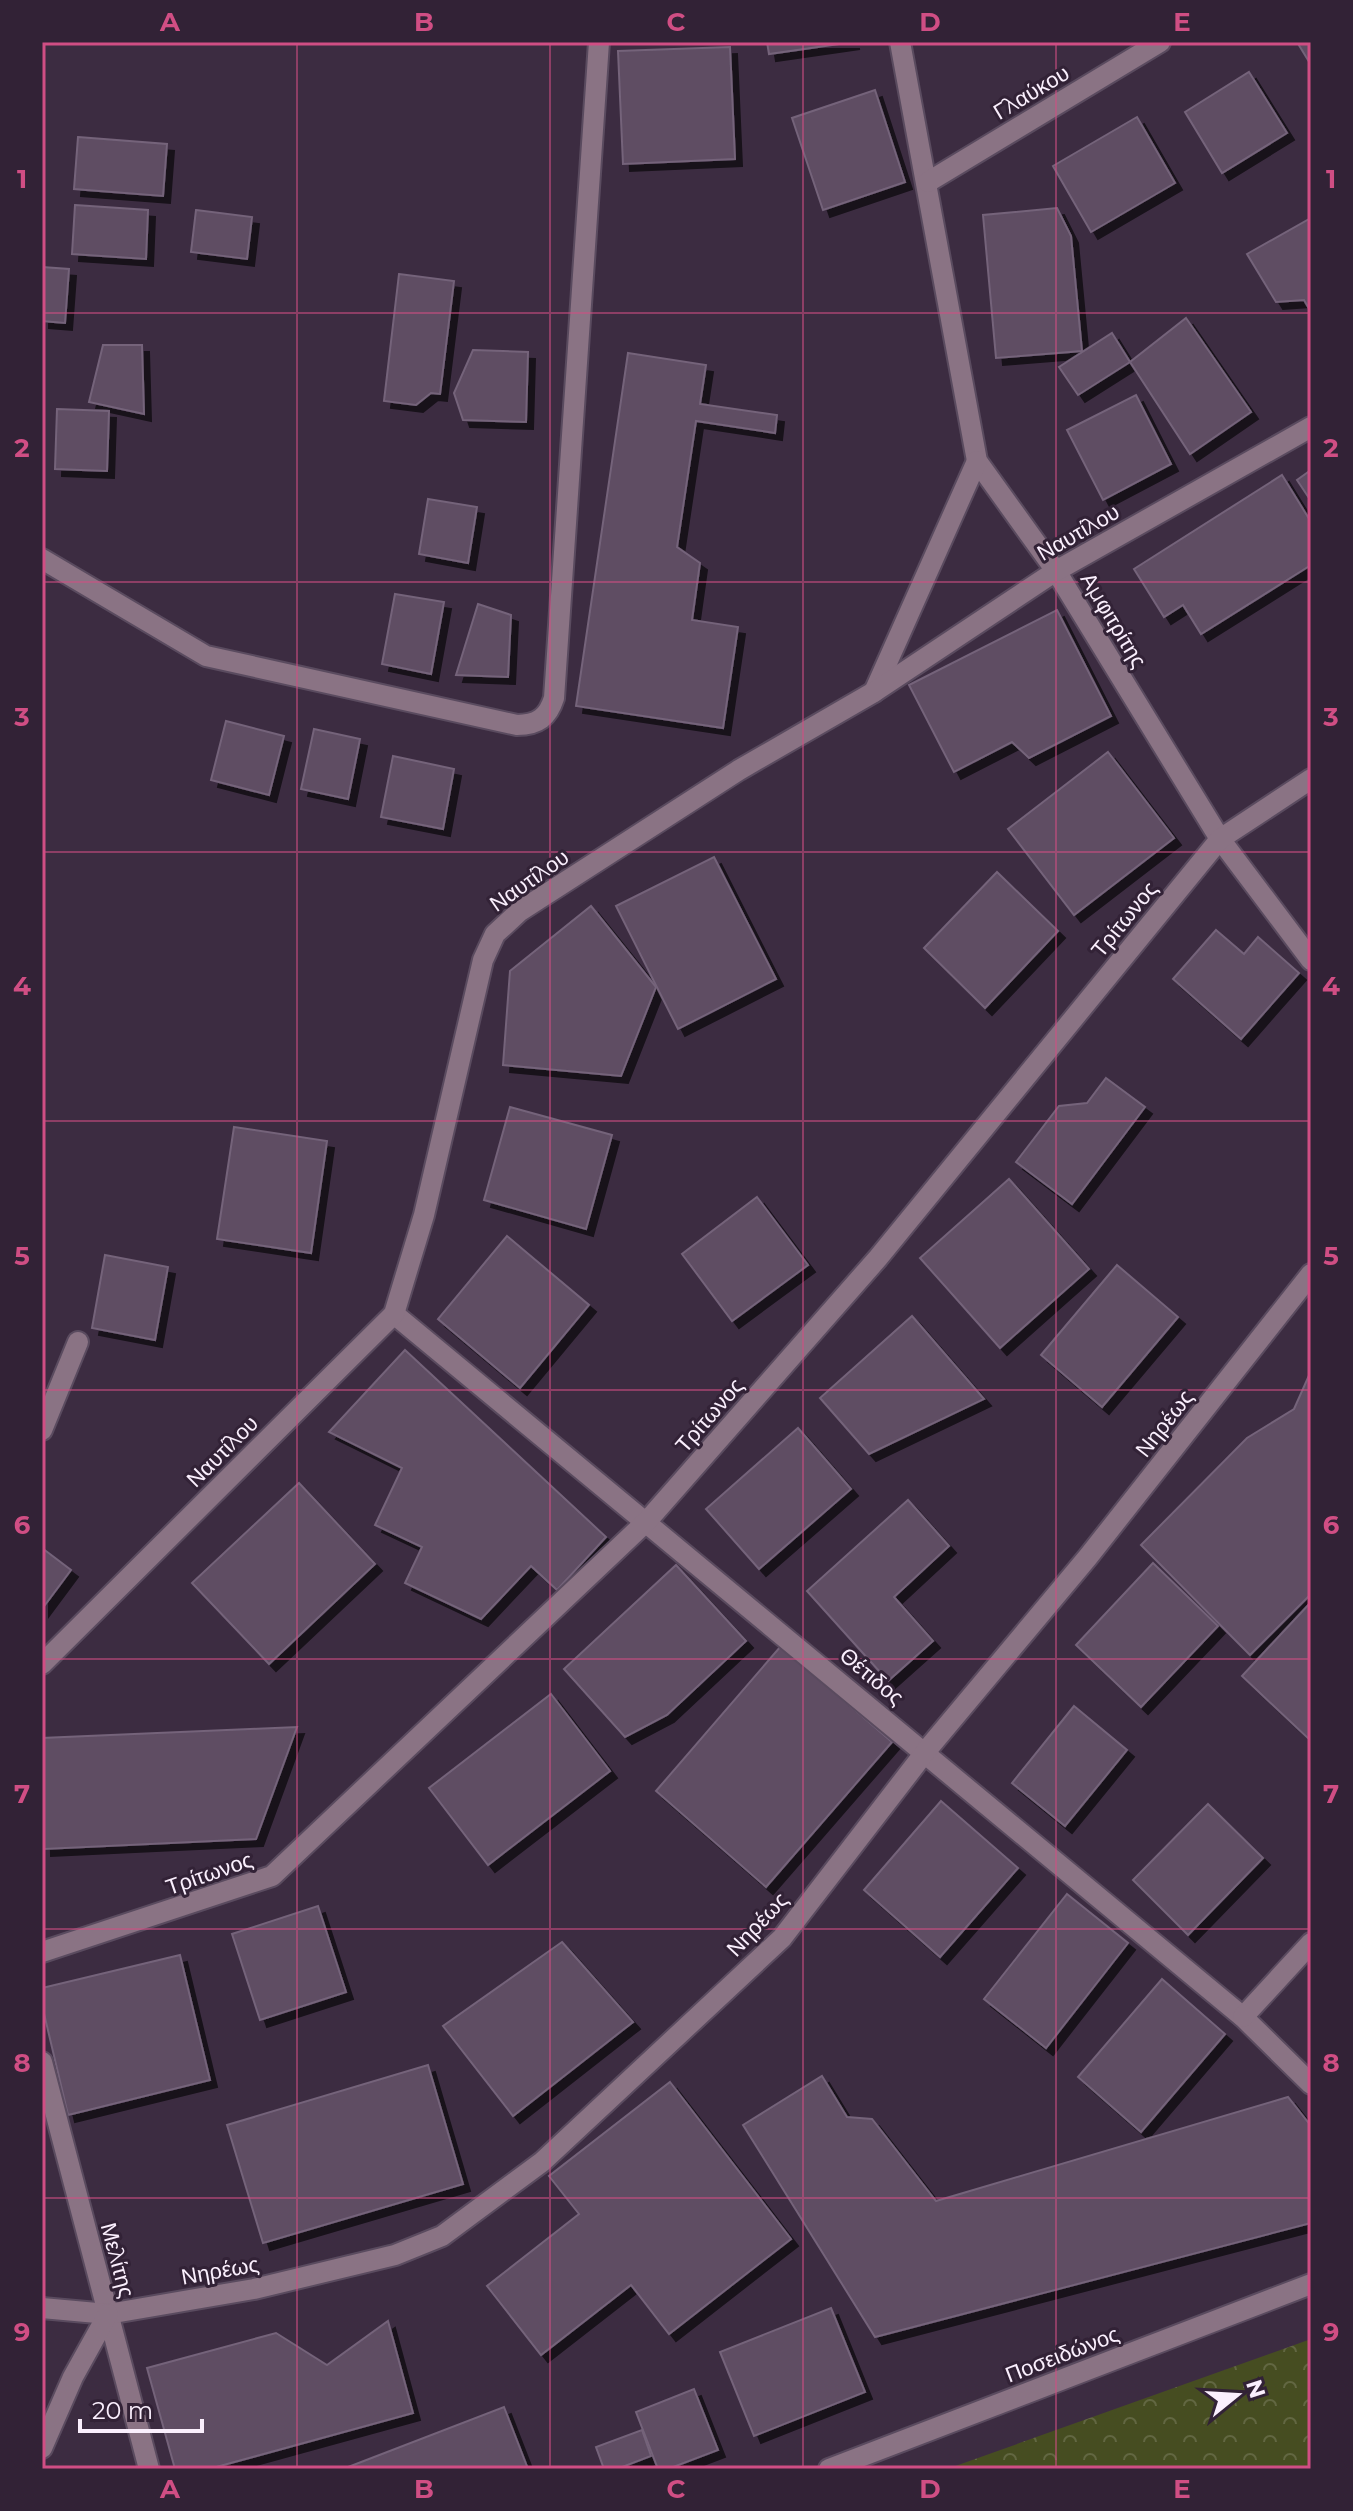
<svg xmlns="http://www.w3.org/2000/svg" width="1353" height="2511" viewBox="0 0 1353 2511" font-family="Montserrat,sans-serif">
<style>
.forest{fill:url(#forest-crowns)}
.building{fill:#5e4d63;stroke:#74637a;stroke-width:2;filter:url(#shadow)}
.lines{fill:none;stroke-linecap:round;stroke-linejoin:round}
.minor-casing{stroke:#5a4b5f;stroke-width:24}
.minor{stroke:#8a7384;stroke-width:20}
.grid{fill:none;stroke:#d04e84;stroke-width:2;stroke-opacity:0.55}
.labels{text-anchor:middle;stroke-width:6;stroke-linejoin:round;paint-order:stroke}
.street-label{font-size:22px;fill:#faeffd;stroke:#322236}
.neatline{fill:none;stroke:#d04e84;stroke-width:3}
.grid-label{font-size:26px;text-anchor:middle;font-weight:bold;fill:#d04e84}
</style>
<defs>
<pattern id="forest-crowns" width="20" height="18" patternUnits="userSpaceOnUse" patternTransform="scale(2)"><rect width="20" height="18" fill="#464d21"/><path d="M2 6a3 3 0 1 1 6 0M12 15a3 3 0 1 1 6 0" fill="none" stroke="#626742"/></pattern>
<filter id="shadow"><feDropShadow dx="7" dy="7" stdDeviation="0" flood-color="#0009"/></filter>
</defs>
<rect width="100%" height="100%" fill="#3c2c41"/>
<!-- forest -->
<polygon class="forest" points="1311,2339 1311,2469 947,2469"/>
<!-- building -->
<g class="building">
<polygon points="767,42 853,42 769,54"/>
<polygon points="1297,42 1311,42 1311,65"/>
<polygon points="730,47 735,159 623,164 618,51"/>
<polygon points="1249,72 1287,133 1222,173 1185,112"/>
<polygon points="875,90 905,182 823,210 792,118"/>
<polygon points="1137,117 1175,183 1091,232 1053,166"/>
<polygon points="78,137 167,144 163,196 74,189"/>
<polygon points="75,205 148,210 146,259 72,254"/>
<polygon points="1057,208 1071,236 1082,351 996,358 983,215"/>
<polygon points="196,210 252,217 247,259 191,252"/>
<polygon points="1311,218 1311,312 1304,300 1276,302 1247,254"/>
<polygon points="42,267 69,269 65,323 42,321"/>
<polygon points="399,274 454,281 440,394 431,393 416,405 384,401"/>
<polygon points="1186,318 1251,412 1190,454 1130,362"/>
<polygon points="1112,333 1130,362 1078,395 1059,367"/>
<polygon points="103,345 142,345 144,414 89,402"/>
<polygon points="473,350 528,352 526,422 463,420 454,393"/>
<polygon points="628,353 706,365 700,404 777,415 775,433 696,421 677,547 700,563 692,620 738,627 723,728 576,706"/>
<polygon points="1136,395 1171,464 1103,500 1067,430"/>
<polygon points="57,409 109,411 107,471 55,469"/>
<polygon points="1311,470 1311,501 1297,480"/>
<polygon points="1282,475 1311,522 1311,565 1201,634 1183,605 1164,617 1134,569"/>
<polygon points="428,499 477,507 468,563 419,554"/>
<polygon points="395,594 444,602 431,674 382,664"/>
<polygon points="478,604 511,615 508,677 456,675"/>
<polygon points="1057,610 1111,716 1029,758 1012,742 954,772 909,685"/>
<polygon points="226,721 284,736 269,795 211,780"/>
<polygon points="314,729 360,739 348,799 301,789"/>
<polygon points="1108,752 1174,838 1074,915 1008,829"/>
<polygon points="393,756 454,769 443,829 381,817"/>
<polygon points="714,857 776,979 678,1029 616,906"/>
<polygon points="997,872 1058,931 985,1008 924,948"/>
<polygon points="591,906 656,987 621,1076 503,1065 510,971"/>
<polygon points="1216,930 1244,954 1258,937 1299,973 1241,1039 1173,979"/>
<polygon points="1106,1078 1145,1107 1072,1204 1016,1162 1059,1106 1087,1103"/>
<polygon points="510,1107 612,1135 586,1229 484,1200"/>
<polygon points="234,1127 327,1141 311,1253 217,1239"/>
<polygon points="1009,1179 1089,1269 1000,1348 920,1258"/>
<polygon points="757,1197 808,1265 732,1321 682,1254"/>
<polygon points="507,1236 589,1305 520,1388 438,1319"/>
<polygon points="105,1255 168,1267 155,1340 92,1328"/>
<polygon points="1117,1265 1178,1317 1102,1407 1041,1355"/>
<polygon points="912,1316 984,1399 869,1454 820,1398"/>
<polygon points="405,1350 606,1537 557,1590 531,1566 481,1619 405,1583 422,1547 375,1525 402,1468 329,1432"/>
<polygon points="1311,1371 1311,1594 1250,1655 1141,1545 1247,1438 1294,1409"/>
<polygon points="798,1428 851,1489 759,1569 706,1509"/>
<polygon points="299,1483 375,1564 269,1664 192,1583"/>
<polygon points="908,1500 949,1546 894,1597 933,1641 888,1681 807,1591"/>
<polygon points="42,1548 71,1570 42,1609"/>
<polygon points="1153,1563 1218,1626 1141,1707 1076,1645"/>
<polygon points="676,1565 746,1641 667,1715 625,1737 564,1669"/>
<polygon points="1311,1602 1311,1741 1242,1676"/>
<polygon points="781,1646 892,1742 766,1887 656,1791"/>
<polygon points="551,1694 610,1771 488,1865 429,1788"/>
<polygon points="1074,1706 1127,1750 1065,1826 1012,1783"/>
<polygon points="297,1727 256,1839 44,1849 42,1738"/>
<polygon points="941,1801 1018,1868 940,1957 864,1890"/>
<polygon points="1208,1804 1263,1858 1188,1935 1133,1880"/>
<polygon points="1067,1894 1128,1943 1046,2048 984,1999"/>
<polygon points="318,1906 346,1992 260,2020 232,1934"/>
<polygon points="562,1942 633,2022 513,2116 443,2026"/>
<polygon points="180,1955 210,2080 68,2115 42,2005 42,1988"/>
<polygon points="1162,1979 1225,2034 1141,2132 1078,2077"/>
<polygon points="428,2065 463,2184 263,2243 227,2125"/>
<polygon points="822,2076 847,2117 872,2119 936,2201 1288,2097 1311,2126 1311,2223 875,2337 743,2125"/>
<polygon points="670,2082 791,2239 669,2334 631,2285 541,2355 487,2286 579,2214 549,2176"/>
<polygon points="831,2308 865,2392 754,2436 720,2352"/>
<polygon points="388,2321 413,2413 209,2469 175,2469 147,2368 276,2333 327,2365"/>
<polygon points="694,2389 718,2450 668,2469 658,2469 636,2412"/>
<polygon points="504,2407 528,2469 343,2469"/>
<polygon points="642,2430 651,2456 617,2469 604,2469 596,2447"/>
</g>
<g class="lines">
<defs>
<g id="minor">
<polyline points="900,42 977,461 1056,571 1220,839 1311,960"/>
<polyline points="928,182 1160,42"/>
<path d="M42,559L206,656L517,725C538,725 548,717 554,698L599,42"/>
<polyline points="874,692 977,461"/>
<polyline points="394,1314 1243,2017 1311,2084"/>
<polyline points="42,1430 78,1342"/>
<polyline points="42,1664 394,1314 424,1215 483,960 495,934 520,911 739,770 874,692 1056,571 1311,427"/>
<polyline points="42,1952 272,1876 648,1520 878,1258 1220,839 1311,779"/>
<polyline points="1243,2017 1311,1943"/>
<polyline points="42,2062 149,2469"/>
<polyline points="42,2308 108,2314 254,2289 395,2255 442,2236 542,2162 782,1938 926,1751 1088,1557 1311,1274"/>
<polyline points="42,2448 73,2377 108,2314"/>
<polyline points="829,2469 1311,2284"/>
</g>
</defs>
<!-- minor casing -->
<use href="#minor" class="minor-casing"/>
<!-- minor -->
<use href="#minor" class="minor"/>
</g>
<!-- grid -->
<path class="grid" d="M297,42V2469M550,42V2469M803,42V2469M1056,42V2469M42,313H1311M42,582H1311M42,852H1311M42,1121H1311M42,1390H1311M42,1659H1311M42,1929H1311M42,2198H1311"/>
<g class="labels">
<!-- street labels -->
<g class="street-label">
<text transform="translate(1031 92) rotate(-31)" y="8">Γλαύκου</text>
<text transform="translate(1078 532) rotate(-30)" y="8">Ναυτίλου</text>
<text transform="translate(1114 620) rotate(59)" y="8">Αμφιτρίτης</text>
<text transform="translate(529 880) rotate(-35)" y="8">Ναυτίλου</text>
<text transform="translate(1124 919) rotate(-51)" y="8">Τρίτωνος</text>
<text transform="translate(709 1415) rotate(-49)" y="8">Τρίτωνος</text>
<text transform="translate(1164 1423) rotate(-52)" y="8">Νηρέως</text>
<text transform="translate(222 1451) rotate(-45)" y="8">Ναυτίλου</text>
<text transform="translate(872 1676) rotate(40)" y="8">Θέτιδος</text>
<text transform="translate(209 1873) rotate(-19)" y="8">Τρίτωνος</text>
<text transform="translate(757 1924) rotate(-47)" y="8">Νηρέως</text>
<text transform="translate(118 2260) rotate(75)" y="8">Μελίτης</text>
<text transform="translate(220 2270) rotate(-10)" y="8">Νηρέως</text>
<text transform="translate(1062 2354) rotate(-21)" y="8">Ποσειδώνος</text>
</g>
</g>
<!-- border -->
<rect width="1353" height="2511" fill="none" stroke="#322236" stroke-width="88"/>
<!-- north arrow -->
<g transform="translate(1237 2395) rotate(72)" stroke="#322236" stroke-width="6" paint-order="stroke">
<path d="M0-6L14 30L0 20L-14 30Z" fill="#faeffd"/>
<text y="-12" font-size="22" font-weight="bold" text-anchor="middle" fill="#faeffd">N</text>
</g>
<!-- scale -->
<path d="M80 2419v12h122v-12" fill="none" stroke="#faeffd" stroke-width="4"/>
<text x="92" y="2419" font-size="24" fill="#faeffd" stroke="#322236" stroke-width="6" paint-order="stroke">20 m</text>
<rect x="44" y="44" width="1265" height="2423" class="neatline"/>
<g class="grid-label">
<text x="170" y="31">A</text>
<text x="424" y="31">B</text>
<text x="676" y="31">C</text>
<text x="930" y="31">D</text>
<text x="1182" y="31">E</text>
<text x="22" y="188">1</text>
<text x="1331" y="188">1</text>
<text x="22" y="457">2</text>
<text x="1331" y="457">2</text>
<text x="22" y="726">3</text>
<text x="1331" y="726">3</text>
<text x="22" y="995">4</text>
<text x="1331" y="995">4</text>
<text x="22" y="1265">5</text>
<text x="1331" y="1265">5</text>
<text x="22" y="1534">6</text>
<text x="1331" y="1534">6</text>
<text x="22" y="1803">7</text>
<text x="1331" y="1803">7</text>
<text x="22" y="2072">8</text>
<text x="1331" y="2072">8</text>
<text x="22" y="2341">9</text>
<text x="1331" y="2341">9</text>
<text x="170" y="2498">A</text>
<text x="424" y="2498">B</text>
<text x="676" y="2498">C</text>
<text x="930" y="2498">D</text>
<text x="1182" y="2498">E</text>
</g>
</svg>
